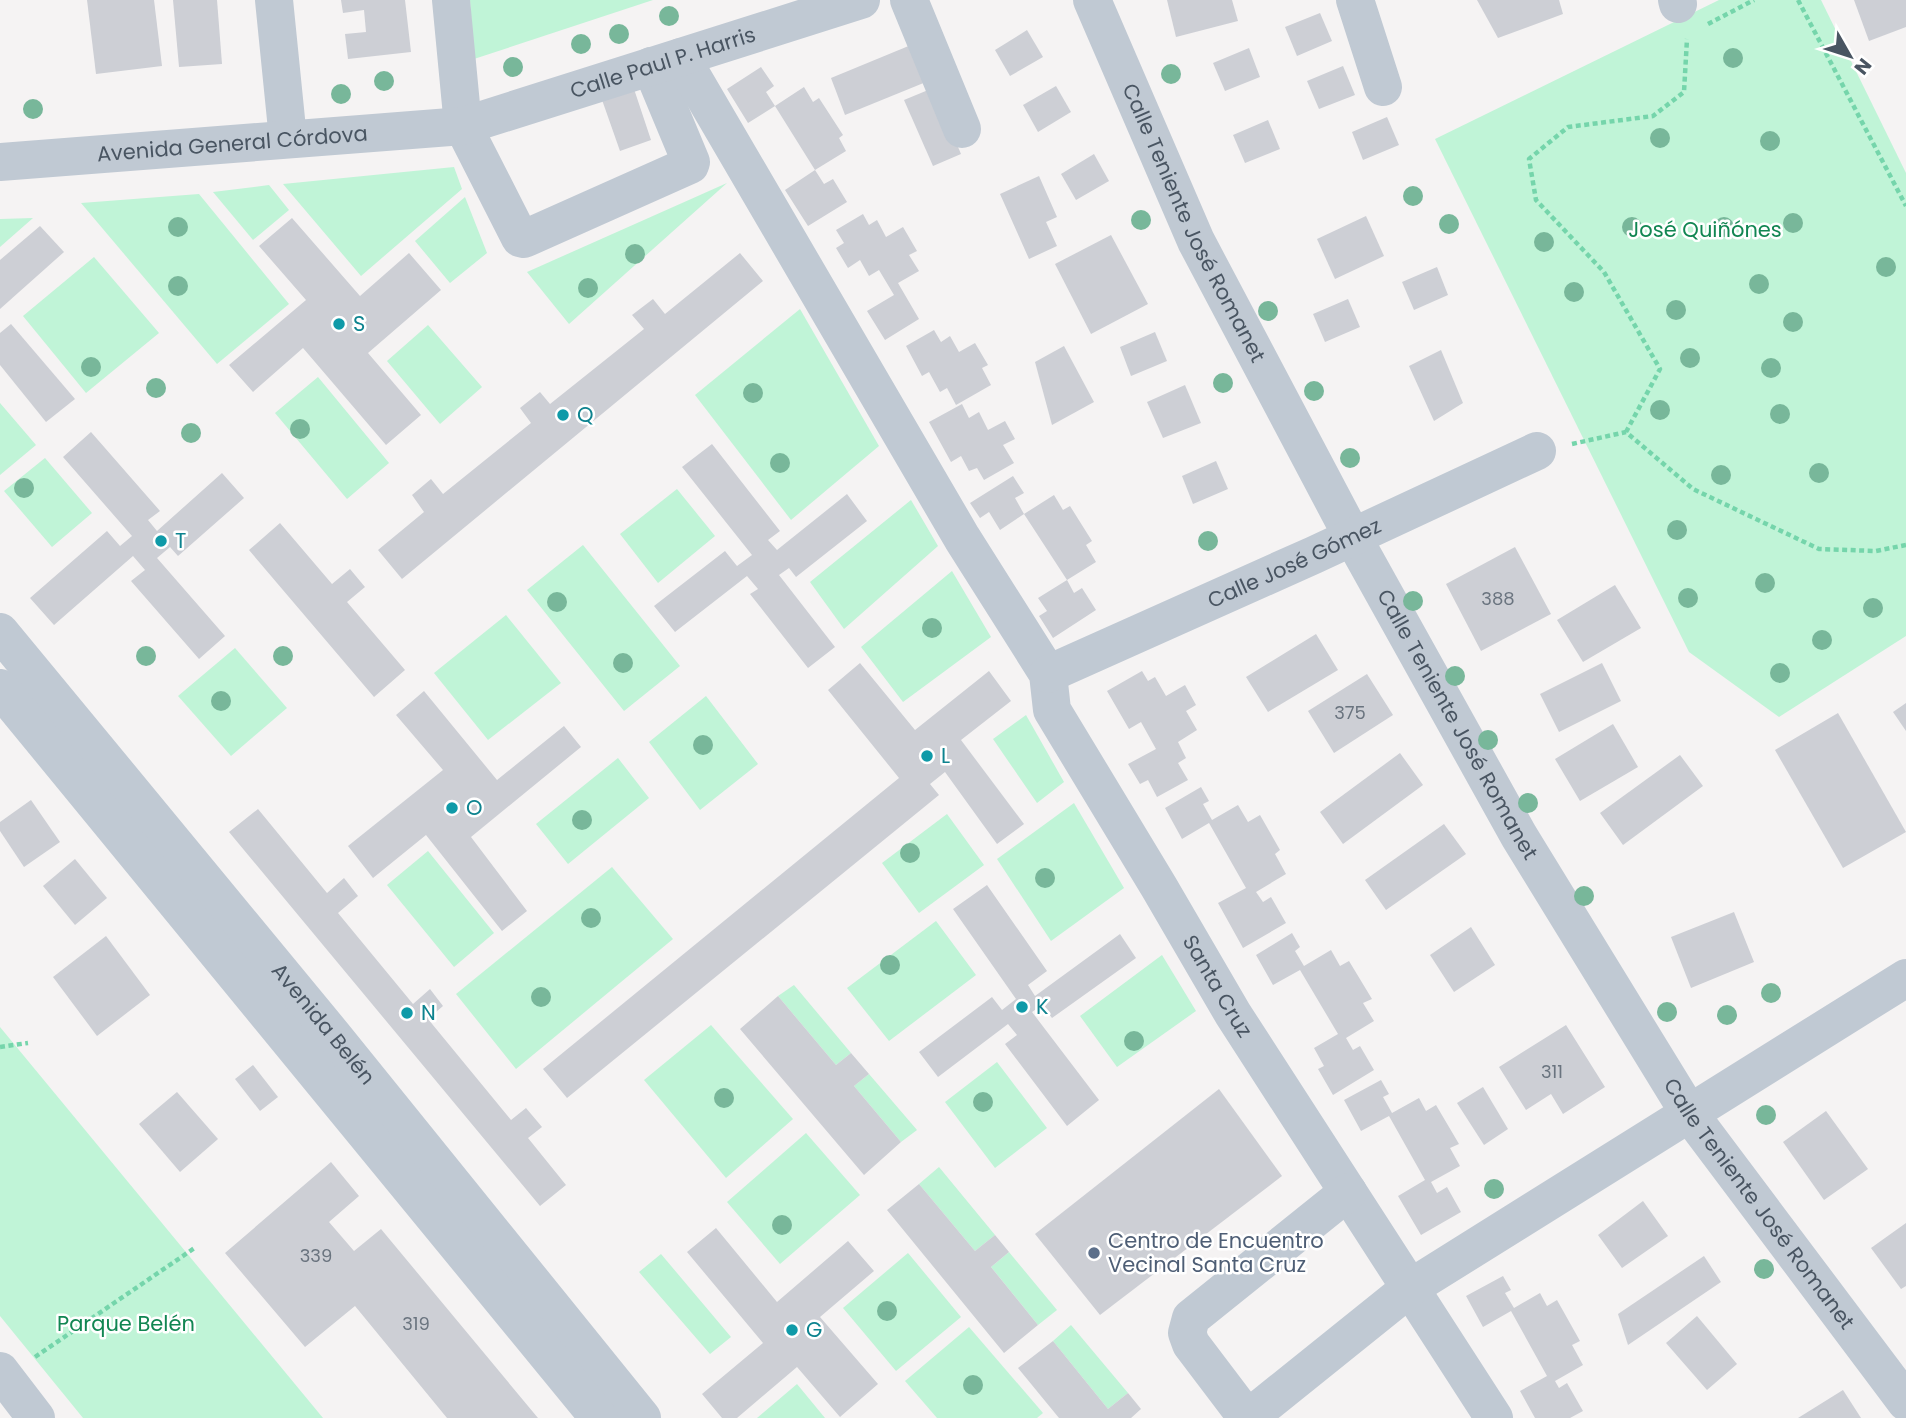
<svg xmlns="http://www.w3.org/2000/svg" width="1906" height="1418" viewBox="0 0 1906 1418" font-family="Poppins,sans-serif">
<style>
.green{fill:#c0f4d7}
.building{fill:#cdcfd5}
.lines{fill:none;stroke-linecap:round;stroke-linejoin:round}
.path{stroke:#75d5ab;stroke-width:4.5;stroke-dasharray:5 3.5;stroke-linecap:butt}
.minor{stroke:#c0c9d3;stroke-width:38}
.tree{fill:#78b79a}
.culture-dot{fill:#0f9aa8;stroke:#fff;stroke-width:2.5}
.service-dot{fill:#5c6f8a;stroke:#fff;stroke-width:2.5}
.labels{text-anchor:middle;stroke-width:5;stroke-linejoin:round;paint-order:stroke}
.number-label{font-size:18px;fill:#6a747f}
.street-label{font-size:21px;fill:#495562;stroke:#fff}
.park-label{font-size:21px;fill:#118652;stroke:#fff}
.culture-label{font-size:21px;fill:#0d838f;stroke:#fff;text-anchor:start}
.service-label{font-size:21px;fill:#4e5e75;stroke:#fff;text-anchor:start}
</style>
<rect width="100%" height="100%" fill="#f5f3f3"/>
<!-- green -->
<g class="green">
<polygon points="470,0 653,0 474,59"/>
<polygon points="1719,0 1821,0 1906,173 1906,636 1779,717 1689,652 1435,139"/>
<polygon points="454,167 462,189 361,276 283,184"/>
<polygon points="727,183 569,324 527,272"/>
<polygon points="269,185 289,210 253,240 213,192"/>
<polygon points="199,194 289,304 217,364 81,203"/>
<polygon points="465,197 487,253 450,283 415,241"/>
<polygon points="33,218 0,247 0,219"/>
<polygon points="94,257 159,333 86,393 23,316"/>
<polygon points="800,309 879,446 791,520 695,395"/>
<polygon points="428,325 482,387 440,424 387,361"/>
<polygon points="318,377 389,463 347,499 275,413"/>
<polygon points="0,403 36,445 0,475"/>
<polygon points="45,458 92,513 52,547 4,491"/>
<polygon points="677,489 715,536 658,583 620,534"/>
<polygon points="911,500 938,546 844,629 810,582"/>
<polygon points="583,545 680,666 624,711 527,590"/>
<polygon points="952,571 991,637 903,702 861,647"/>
<polygon points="506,615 561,683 488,740 434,673"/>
<polygon points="235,648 287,708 231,756 178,696"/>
<polygon points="706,696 758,764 700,810 649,742"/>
<polygon points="1026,715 1064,782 1037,803 993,739"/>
<polygon points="618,758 649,798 568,864 536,824"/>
<polygon points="1074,803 1124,888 1051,941 997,859"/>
<polygon points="947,814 984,865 919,913 882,863"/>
<polygon points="428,851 494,933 454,967 387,885"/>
<polygon points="612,867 673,939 516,1069 456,994"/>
<polygon points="936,921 976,975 889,1041 847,988"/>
<polygon points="1162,955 1196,1011 1117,1067 1080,1016"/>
<polygon points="794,985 851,1053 836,1065 778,996"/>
<polygon points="711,1025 793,1119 726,1178 644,1080"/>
<polygon points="0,1027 323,1418 83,1418 0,1316"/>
<polygon points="997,1062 1047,1128 995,1168 945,1102"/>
<polygon points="869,1074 917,1130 901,1142 854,1086"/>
<polygon points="806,1133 860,1195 780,1264 727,1202"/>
<polygon points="939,1167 995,1235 975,1251 919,1184"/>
<polygon points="1009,1252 1057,1310 1038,1325 991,1267"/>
<polygon points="908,1253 961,1317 896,1371 843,1308"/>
<polygon points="661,1254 731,1337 710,1354 639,1272"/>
<polygon points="1071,1325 1128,1393 1108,1409 1053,1341"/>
<polygon points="969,1327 1043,1413 1037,1418 937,1418 905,1381"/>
<polygon points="797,1384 825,1418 757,1418"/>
</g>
<!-- building -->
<g class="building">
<polygon points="87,0 154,0 162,66 96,74"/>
<polygon points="173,0 217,0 222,64 179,67"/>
<polygon points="341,0 405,0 411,52 348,59 345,34 366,32 364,10 343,13"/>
<polygon points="1167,0 1232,0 1238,21 1176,37"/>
<polygon points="1477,0 1559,0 1563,14 1498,38"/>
<polygon points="1854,0 1906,0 1906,27 1869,41"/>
<polygon points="1320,13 1332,41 1297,56 1285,27"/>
<polygon points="1027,30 1043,57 1010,76 995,50"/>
<polygon points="911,45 926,82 845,115 831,78"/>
<polygon points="1249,48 1260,77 1225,91 1213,63"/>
<polygon points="1343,66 1355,95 1319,109 1307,81"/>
<polygon points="761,67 774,86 766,92 775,106 748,123 727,89"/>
<polygon points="633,86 651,140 620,151 601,97"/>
<polygon points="1056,86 1071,112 1038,132 1023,105"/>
<polygon points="804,87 813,102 819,98 843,135 839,138 846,151 815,170 824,184 833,179 847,202 808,226 785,190 815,170 775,106"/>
<polygon points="933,88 961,154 933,166 904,100"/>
<polygon points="1387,117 1399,145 1363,160 1352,132"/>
<polygon points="1268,120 1280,149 1245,163 1233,135"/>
<polygon points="1094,154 1109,181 1076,200 1061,174"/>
<polygon points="1039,176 1057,217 1046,222 1057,246 1029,259 1000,194"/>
<polygon points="863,214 869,225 877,220 886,237 903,227 917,251 909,255 919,271 898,283 919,319 885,340 867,311 894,295 879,270 869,276 860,260 848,268 836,248 844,243 836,230"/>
<polygon points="1366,216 1384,256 1335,279 1317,239"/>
<polygon points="292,218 360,296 409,253 441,290 368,353 421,415 386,445 303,348 253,392 229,365 306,300 259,246"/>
<polygon points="40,226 64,252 0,309 0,260"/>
<polygon points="1111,235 1148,304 1091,334 1055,264"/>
<polygon points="740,253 763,281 402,579 378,550 424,512 412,495 431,479 443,494 531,423 520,408 540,392 550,404 644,329 632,315 653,299 665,314"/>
<polygon points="1437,267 1448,295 1414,310 1402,282"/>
<polygon points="1348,299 1360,327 1325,342 1313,314"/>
<polygon points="11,324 75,399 46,422 0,365 0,333"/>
<polygon points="934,330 941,342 950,336 959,352 975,343 988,365 982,368 991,385 956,405 947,388 940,392 929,372 922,376 906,346"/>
<polygon points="1155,332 1167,361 1131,376 1120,347"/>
<polygon points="1064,346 1094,402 1052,425 1035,362"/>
<polygon points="1441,350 1463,403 1434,421 1409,366"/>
<polygon points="1185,385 1201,423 1163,438 1147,402"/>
<polygon points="962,404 969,418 979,412 988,430 1005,421 1015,439 1003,445 1014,463 984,480 977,468 969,471 961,456 951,462 929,422"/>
<polygon points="91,432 160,511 148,520 157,531 222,473 244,498 178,556 170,547 157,558 225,636 199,659 131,581 145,570 133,556 54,625 30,598 107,531 120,546 132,536 63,457"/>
<polygon points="712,444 780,531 768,540 777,550 847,494 867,521 796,577 789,568 779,575 835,647 808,668 750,594 758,589 747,576 675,632 654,606 725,551 737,566 752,555 682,467"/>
<polygon points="1216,461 1228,489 1193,504 1182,476"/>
<polygon points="1013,476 1024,493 1015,498 1024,514 1054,495 1063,510 1070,506 1092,541 1086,545 1096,562 1067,580 1074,593 1082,588 1096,610 1053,638 1039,616 1047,611 1038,598 1067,580 1024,514 1000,530 989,512 980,518 970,503"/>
<polygon points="280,523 332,584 350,569 365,587 347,602 405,670 374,697 249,550"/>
<polygon points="1515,547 1551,614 1481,651 1446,584"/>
<polygon points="1615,585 1641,628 1583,662 1557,620"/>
<polygon points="1316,634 1338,670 1268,712 1246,677"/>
<polygon points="860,663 915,730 989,671 1011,701 961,740 1024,824 997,844 945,772 930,784 939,795 567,1098 543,1069 899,778 828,690"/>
<polygon points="1602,663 1621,701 1559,732 1540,694"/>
<polygon points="1142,671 1148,681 1155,677 1166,696 1185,685 1196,705 1186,711 1197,730 1178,742 1186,758 1178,763 1188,780 1157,797 1148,780 1140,784 1128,764 1156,749 1141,722 1129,729 1107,691"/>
<polygon points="1367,674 1393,715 1334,753 1308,711"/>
<polygon points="424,691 497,780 564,726 581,747 471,837 527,911 502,931 426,835 373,878 348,846 443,770 396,715"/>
<polygon points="1906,703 1906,731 1893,712"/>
<polygon points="1838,713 1906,832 1843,868 1775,750"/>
<polygon points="1613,724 1638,767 1580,801 1555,759"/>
<polygon points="1400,753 1423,785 1343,844 1320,812"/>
<polygon points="1680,755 1703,786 1623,845 1600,813"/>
<polygon points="1201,787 1209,801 1203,804 1212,820 1238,805 1248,822 1260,815 1280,850 1275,854 1286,874 1256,892 1263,902 1271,897 1286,923 1243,948 1218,903 1246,888 1209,823 1182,839 1165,808"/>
<polygon points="31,800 60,842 24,867 0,831 0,822"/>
<polygon points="258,809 327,893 344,878 358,896 338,913 413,1004 430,989 443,1006 428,1019 511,1120 526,1108 542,1127 528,1138 566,1185 540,1206 229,832"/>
<polygon points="1444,824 1466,854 1386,910 1365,880"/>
<polygon points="75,859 107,898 75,925 43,886"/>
<polygon points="987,885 1047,971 1028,985 1035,996 1120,934 1136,958 1052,1018 1042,1005 1032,1012 1099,1100 1067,1126 1005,1044 1017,1035 1008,1024 938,1077 919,1052 992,997 1002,1010 1016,999 953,909"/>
<polygon points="1734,912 1754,962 1691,988 1671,937"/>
<polygon points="1471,927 1495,965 1454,992 1430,955"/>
<polygon points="1292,933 1300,947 1295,951 1304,966 1331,950 1340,966 1349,961 1372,999 1363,1003 1374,1021 1346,1038 1353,1050 1360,1046 1374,1070 1333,1095 1318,1069 1324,1066 1314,1048 1338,1034 1300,970 1273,985 1256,955"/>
<polygon points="106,936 150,995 97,1036 53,977"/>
<polygon points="778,996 836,1065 851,1053 869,1074 854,1086 901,1142 864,1175 740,1029"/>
<polygon points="1566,1025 1605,1087 1563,1114 1551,1094 1526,1110 1499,1067"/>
<polygon points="253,1065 278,1097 260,1111 235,1079"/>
<polygon points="1381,1080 1389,1094 1383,1097 1392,1113 1419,1098 1426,1111 1436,1105 1459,1144 1450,1148 1460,1166 1431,1182 1437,1193 1447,1187 1461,1212 1421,1235 1398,1196 1425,1180 1389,1116 1361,1131 1344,1100"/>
<polygon points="1483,1087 1508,1129 1484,1145 1457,1103"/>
<polygon points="1219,1089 1282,1176 1100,1315 1035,1234"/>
<polygon points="177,1092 218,1139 180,1172 139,1124"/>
<polygon points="1826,1111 1868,1169 1824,1200 1783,1142"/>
<polygon points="331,1162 359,1196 329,1222 354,1251 381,1229 538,1418 447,1418 355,1306 305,1347 225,1253"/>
<polygon points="919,1184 975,1251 995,1235 1009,1252 991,1267 1038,1325 1004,1353 887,1210"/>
<polygon points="1643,1201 1668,1236 1622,1268 1598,1235"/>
<polygon points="1906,1223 1906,1286 1901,1289 1871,1248"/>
<polygon points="716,1228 777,1302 848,1241 874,1271 820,1317 878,1384 840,1417 797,1367 737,1418 722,1418 702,1394 763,1343 687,1252"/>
<polygon points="1704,1256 1721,1282 1628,1345 1618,1314"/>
<polygon points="1503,1276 1511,1290 1505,1293 1514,1308 1540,1293 1547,1306 1557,1300 1580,1341 1572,1345 1583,1365 1555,1381 1559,1388 1567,1383 1583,1411 1570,1418 1535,1418 1520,1391 1547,1376 1511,1311 1483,1327 1466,1296"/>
<polygon points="1697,1316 1737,1364 1707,1390 1666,1343"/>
<polygon points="1053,1341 1108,1409 1128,1393 1141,1409 1131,1418 1059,1418 1018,1368"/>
<polygon points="1843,1390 1861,1418 1798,1418"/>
</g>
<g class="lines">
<!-- path -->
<g class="path">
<polyline points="1798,0 1906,206"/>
<polyline points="1708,24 1754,0"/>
<polyline points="1626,432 1660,369 1604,272 1536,200 1529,159 1568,127 1653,116 1684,92 1687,39"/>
<polyline points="1572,444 1626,432 1693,489 1819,549 1876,551 1906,545"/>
<polyline points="0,1047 28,1043"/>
<polyline points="35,1357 196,1247"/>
</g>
<!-- minor -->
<g class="minor">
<polyline points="274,0 288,139"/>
<polyline points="451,0 463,126 520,238 524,239 690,165 691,162 651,66"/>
<polyline points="909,0 962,129"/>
<path id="s1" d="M1092,0L1196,241L1352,536L1519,836L1689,1113L1906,1402"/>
<polyline points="1355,0 1383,87"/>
<polyline points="1677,0 1678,4"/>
<path id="s2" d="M681,57L962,538L1048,674L1052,710L1159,887L1233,1014L1494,1418"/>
<path id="s3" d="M0,162L463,126L861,0"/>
<path id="s4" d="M0,632L335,1038L642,1418"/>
<path id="s5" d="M1048,674L1314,555L1537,451"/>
<polyline points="0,688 599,1418"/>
<polyline points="1348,1192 1191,1318 1187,1333 1191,1344 1241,1410 1252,1415 1410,1288 1906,978"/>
<polyline points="0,1371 36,1418"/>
</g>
</g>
<!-- trees -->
<g class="tree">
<circle cx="669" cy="16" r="10"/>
<circle cx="619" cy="34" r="10"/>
<circle cx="581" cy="44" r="10"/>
<circle cx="1733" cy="58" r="10"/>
<circle cx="513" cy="67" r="10"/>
<circle cx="1171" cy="74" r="10"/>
<circle cx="384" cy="81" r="10"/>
<circle cx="341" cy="94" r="10"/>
<circle cx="33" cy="109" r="10"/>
<circle cx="1660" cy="138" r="10"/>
<circle cx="1770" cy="141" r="10"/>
<circle cx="1413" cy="196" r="10"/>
<circle cx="1141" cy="220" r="10"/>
<circle cx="1793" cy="223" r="10"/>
<circle cx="1449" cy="224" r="10"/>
<circle cx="178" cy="227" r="10"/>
<circle cx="1632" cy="227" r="10"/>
<circle cx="1724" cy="227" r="10"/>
<circle cx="1544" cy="242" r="10"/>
<circle cx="635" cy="254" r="10"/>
<circle cx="1886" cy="267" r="10"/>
<circle cx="1759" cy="284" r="10"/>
<circle cx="178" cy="286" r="10"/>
<circle cx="588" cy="288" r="10"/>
<circle cx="1574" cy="292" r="10"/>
<circle cx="1676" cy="310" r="10"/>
<circle cx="1268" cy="311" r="10"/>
<circle cx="1793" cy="322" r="10"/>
<circle cx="1690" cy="358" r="10"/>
<circle cx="91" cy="367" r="10"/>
<circle cx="1771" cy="368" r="10"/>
<circle cx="1223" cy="383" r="10"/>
<circle cx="156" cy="388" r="10"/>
<circle cx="1314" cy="391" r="10"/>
<circle cx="753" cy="393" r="10"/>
<circle cx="1660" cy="410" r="10"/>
<circle cx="1780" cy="414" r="10"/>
<circle cx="300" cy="429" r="10"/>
<circle cx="191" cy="433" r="10"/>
<circle cx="1350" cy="458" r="10"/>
<circle cx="780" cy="463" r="10"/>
<circle cx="1819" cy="473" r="10"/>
<circle cx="1721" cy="475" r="10"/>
<circle cx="24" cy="488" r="10"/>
<circle cx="1677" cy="530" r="10"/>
<circle cx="1208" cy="541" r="10"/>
<circle cx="1765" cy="583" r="10"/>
<circle cx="1688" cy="598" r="10"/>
<circle cx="1413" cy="601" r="10"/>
<circle cx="557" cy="602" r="10"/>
<circle cx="1873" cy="608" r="10"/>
<circle cx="932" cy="628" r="10"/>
<circle cx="1822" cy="640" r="10"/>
<circle cx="146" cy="656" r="10"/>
<circle cx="283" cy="656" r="10"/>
<circle cx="623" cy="663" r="10"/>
<circle cx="1780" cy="673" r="10"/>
<circle cx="1455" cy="676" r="10"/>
<circle cx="221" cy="701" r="10"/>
<circle cx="1488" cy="740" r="10"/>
<circle cx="703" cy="745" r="10"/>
<circle cx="1528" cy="803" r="10"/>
<circle cx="582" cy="820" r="10"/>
<circle cx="910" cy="853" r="10"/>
<circle cx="1045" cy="878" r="10"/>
<circle cx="1584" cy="896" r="10"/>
<circle cx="591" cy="918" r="10"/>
<circle cx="890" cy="965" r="10"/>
<circle cx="1771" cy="993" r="10"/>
<circle cx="541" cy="997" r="10"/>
<circle cx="1667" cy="1012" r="10"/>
<circle cx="1727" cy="1015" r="10"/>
<circle cx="1134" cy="1041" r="10"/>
<circle cx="724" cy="1098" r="10"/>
<circle cx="983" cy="1102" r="10"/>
<circle cx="1766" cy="1115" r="10"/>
<circle cx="1494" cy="1189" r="10"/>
<circle cx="782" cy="1225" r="10"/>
<circle cx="1764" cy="1269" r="10"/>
<circle cx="887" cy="1311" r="10"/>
<circle cx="973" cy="1385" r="10"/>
</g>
<!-- markers -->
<g class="culture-dot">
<circle cx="339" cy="324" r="7"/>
<circle cx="563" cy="415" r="7"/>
<circle cx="161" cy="541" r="7"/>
<circle cx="927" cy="756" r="7"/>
<circle cx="452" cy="808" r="7"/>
<circle cx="1022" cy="1007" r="7"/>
<circle cx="407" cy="1013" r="7"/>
<circle cx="792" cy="1330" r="7"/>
</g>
<circle class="service-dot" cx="1094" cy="1253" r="7"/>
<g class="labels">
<!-- number labels -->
<g class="number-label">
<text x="1498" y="605">388</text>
<text x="1350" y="719">375</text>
<text x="1552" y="1078">311</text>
<text x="316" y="1262">339</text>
<text x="416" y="1330">319</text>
</g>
<!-- street labels -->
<g class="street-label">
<text dy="7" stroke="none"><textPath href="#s3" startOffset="674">Calle Paul P. Harris</textPath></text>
<text dy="7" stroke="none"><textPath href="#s3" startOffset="233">Avenida General Córdova</textPath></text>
<text dy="7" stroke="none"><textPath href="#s1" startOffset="245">Calle Teniente José Romanet</textPath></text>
<text dy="7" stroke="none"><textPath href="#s5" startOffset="270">Calle José Gómez</textPath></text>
<text dy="7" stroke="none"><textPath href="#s1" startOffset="812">Calle Teniente José Romanet</textPath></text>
<text dy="7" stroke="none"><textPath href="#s2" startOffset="1076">Santa Cruz</textPath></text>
<text dy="7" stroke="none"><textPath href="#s4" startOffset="508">Avenida Belén</textPath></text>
<text dy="7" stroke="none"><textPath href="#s1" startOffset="1379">Calle Teniente José Romanet</textPath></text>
</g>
<!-- park labels -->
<g class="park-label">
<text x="1705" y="237">José Quiñónes</text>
<text x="126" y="1331">Parque Belén</text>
</g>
<!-- culture labels -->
<g class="culture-label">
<text x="353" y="331">S</text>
<text x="577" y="422">Q</text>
<text x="175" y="548">T</text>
<text x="941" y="763">L</text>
<text x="466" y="815">O</text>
<text x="1036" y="1014">K</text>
<text x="421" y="1020">N</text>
<text x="806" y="1337">G</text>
</g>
<!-- service labels -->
<g class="service-label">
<text x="1108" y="1248">Centro de Encuentro<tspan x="1108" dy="24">Vecinal Santa Cruz</tspan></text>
</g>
</g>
<!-- north arrow -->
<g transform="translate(1850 56) rotate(129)" stroke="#ffffff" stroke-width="5" paint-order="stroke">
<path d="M0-5L12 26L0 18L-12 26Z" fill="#495562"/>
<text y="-10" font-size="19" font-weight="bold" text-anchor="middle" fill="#495562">N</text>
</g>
</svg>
